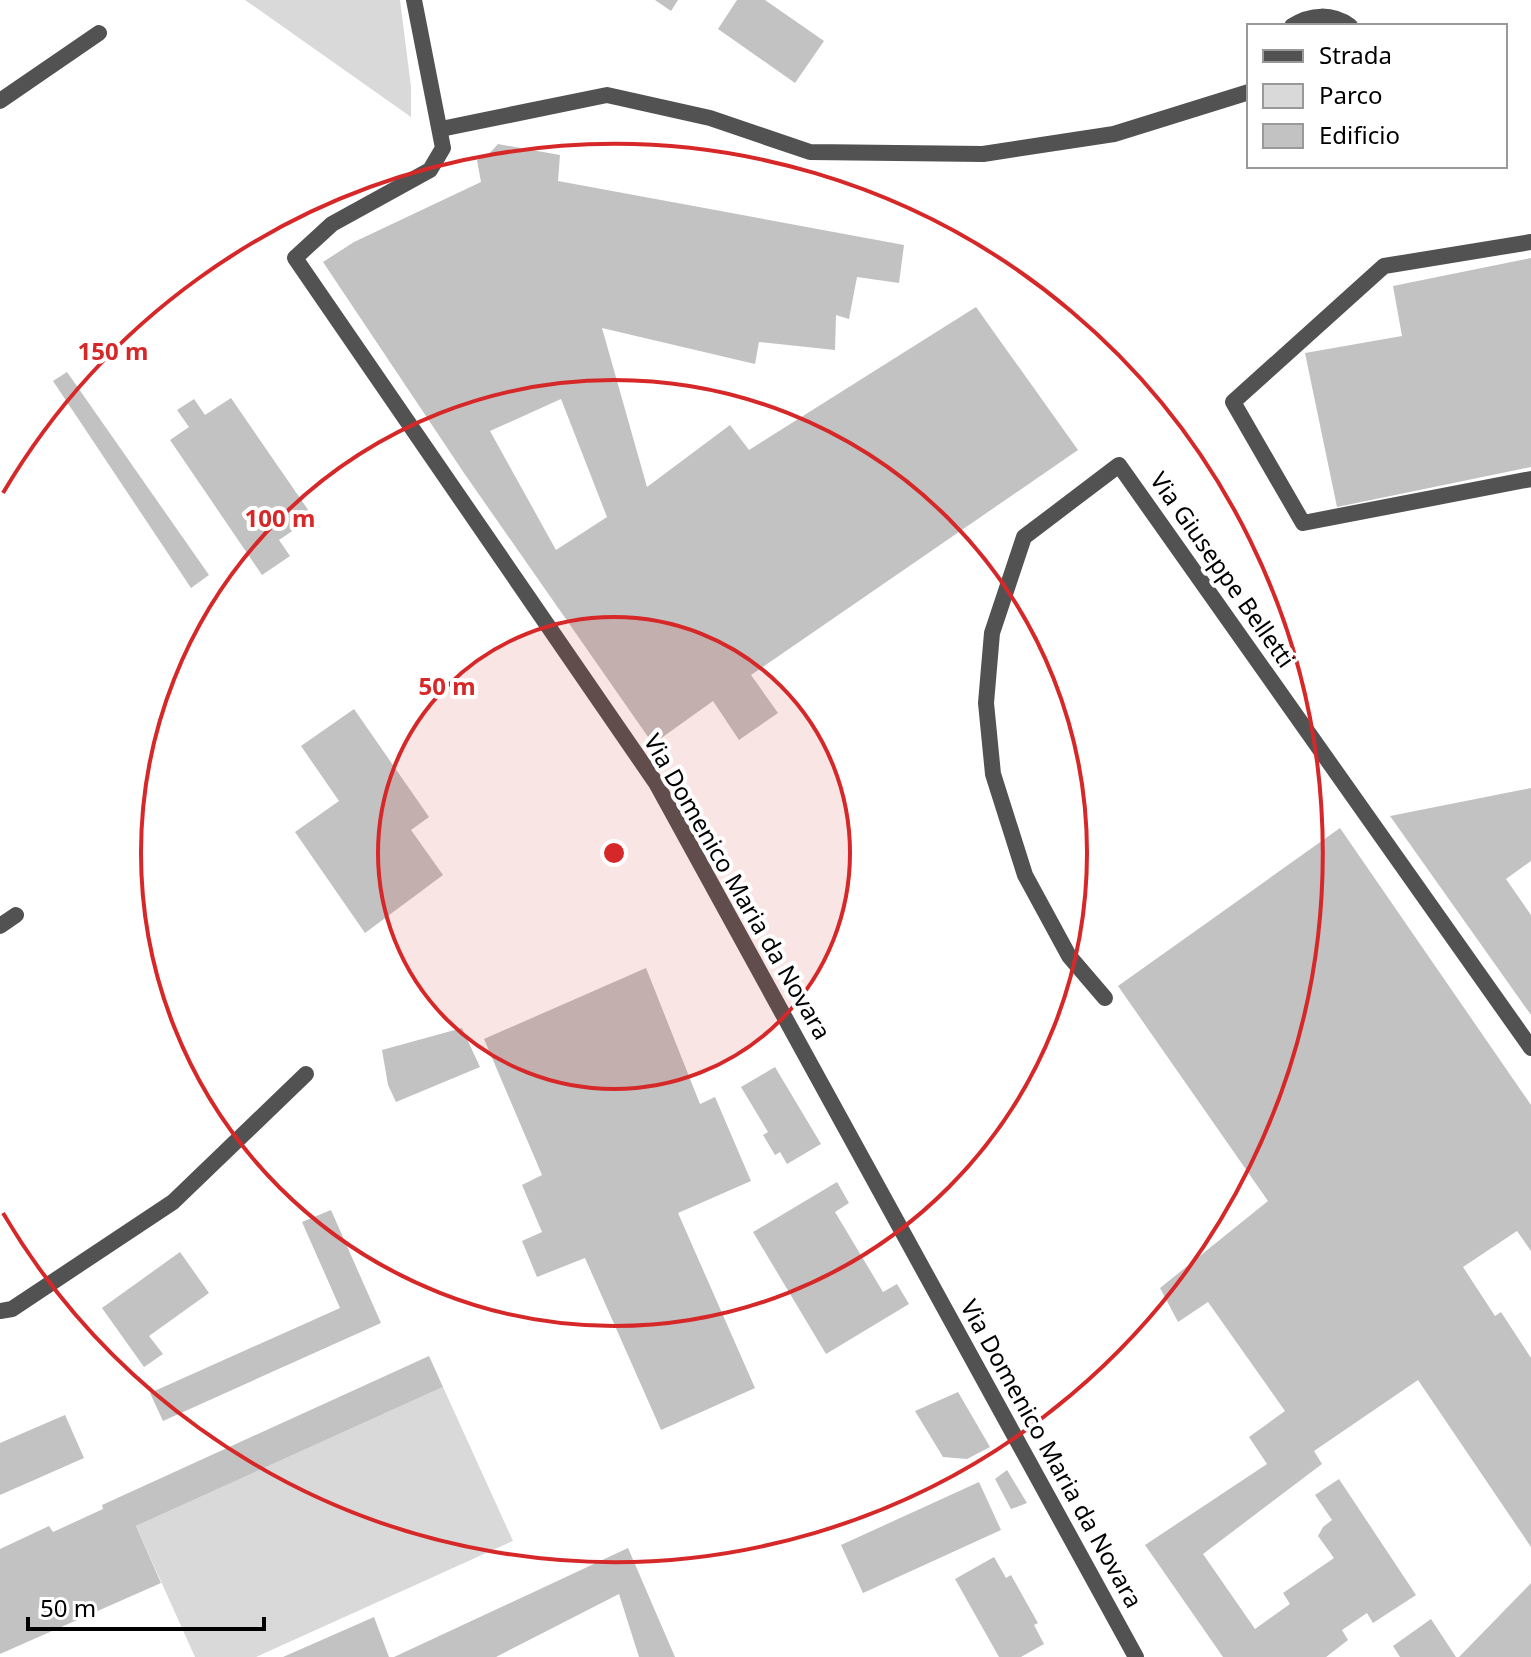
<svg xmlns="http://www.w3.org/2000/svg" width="1531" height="1657" viewBox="0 0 1531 1657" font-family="'Noto Sans',sans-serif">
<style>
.green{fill:#d9d9d9}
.building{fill:#c2c2c2;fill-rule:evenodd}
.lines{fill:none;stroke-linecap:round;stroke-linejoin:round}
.service{stroke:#525252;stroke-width:16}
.minor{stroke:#525252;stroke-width:16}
.ring{fill:none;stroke:#d62828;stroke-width:4}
.labels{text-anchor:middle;stroke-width:8;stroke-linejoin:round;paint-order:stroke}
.street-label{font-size:24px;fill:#000;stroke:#fff}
.centre{fill:#d62828;stroke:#fff;stroke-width:4}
.ring-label{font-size:24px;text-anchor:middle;font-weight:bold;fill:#d62828;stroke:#fff;stroke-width:8;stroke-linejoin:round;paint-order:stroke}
</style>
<rect width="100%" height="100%" fill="#fff"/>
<!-- green -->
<g class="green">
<polygon points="245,0 400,0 411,87 411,117"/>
<polygon points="443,1387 513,1541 256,1657 195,1657 136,1526"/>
</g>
<!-- building -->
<g class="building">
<polygon points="655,0 678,0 671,11"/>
<polygon points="737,0 765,0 824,41 795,83 718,29"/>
<path d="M498,144L560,155L558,181L904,245L899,283L857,277L849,319L836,315L835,350L759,342L755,364L602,328L647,487L730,425L749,450L976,307L1078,450L751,675L778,713L739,740L713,701L653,744L464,473L323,262L354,242L481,182L477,160L487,156ZM561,399L607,517L556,550L490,431Z"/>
<polygon points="1531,258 1531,467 1337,507 1305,353 1402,336 1393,286"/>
<polygon points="67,372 209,575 191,588 53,381"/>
<polygon points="231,398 313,517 279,540 290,556 262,575 170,440 189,427 177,410 194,399 205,415"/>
<polygon points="354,709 429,817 411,830 443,875 365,933 295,832 339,801 301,746"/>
<polygon points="1531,788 1531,861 1506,879 1531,915 1531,1015 1390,816"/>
<polygon points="1340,828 1531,1105 1531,1251 1517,1231 1463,1267 1495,1316 1501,1312 1531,1358 1531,1547 1418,1380 1314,1451 1322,1464 1203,1554 1255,1629 1290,1604 1283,1593 1334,1558 1318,1536 1323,1527 1332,1520 1315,1495 1339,1479 1416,1595 1373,1623 1367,1613 1342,1630 1348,1640 1326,1657 1223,1657 1145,1545 1267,1464 1249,1437 1285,1411 1208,1302 1178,1322 1160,1288 1268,1201 1118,986"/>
<polygon points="646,968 700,1104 715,1097 751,1181 678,1213 755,1388 661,1430 585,1258 537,1277 522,1241 542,1232 522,1185 542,1175 484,1039"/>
<polygon points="462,1028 480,1067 396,1102 388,1085 382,1050"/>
<polygon points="775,1067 821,1144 787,1164 780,1152 775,1155 763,1135 768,1132 741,1087"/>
<polygon points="837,1182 849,1203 835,1212 883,1292 897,1284 909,1304 826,1354 753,1232"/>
<polygon points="331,1210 381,1323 163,1421 150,1393 340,1308 302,1222"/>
<polygon points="180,1252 209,1293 149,1336 163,1354 144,1367 102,1308"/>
<polygon points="429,1356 443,1387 136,1526 161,1583 0,1654 0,1549 49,1526 53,1532 103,1509 102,1505"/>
<polygon points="958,1392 990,1447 967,1459 943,1457 915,1411"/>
<polygon points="65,1415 84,1458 0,1495 0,1443"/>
<polygon points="1007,1470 1027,1503 1011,1509 995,1479"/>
<polygon points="979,1482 1001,1530 863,1593 841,1545"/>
<polygon points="628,1548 675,1657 639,1657 619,1594 496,1657 394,1657"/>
<polygon points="994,1557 1006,1578 1011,1575 1038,1623 1034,1625 1044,1644 1021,1657 999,1657 955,1579"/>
<polygon points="1531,1583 1531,1657 1459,1657"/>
<polygon points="374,1617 389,1657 283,1657"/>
<polygon points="1431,1619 1456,1657 1400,1657 1393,1646"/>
</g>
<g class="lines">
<!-- service -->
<g class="service">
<path d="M1292,26C1311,14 1332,13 1350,26"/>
<polyline points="441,129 607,95 710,118 810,152 983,154 1114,134 1249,92"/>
<polyline points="1531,242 1384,266 1233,402 1303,523 1531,479"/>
<polyline points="0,926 16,915"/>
<polyline points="0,1311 12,1309 173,1202 306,1074"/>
</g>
<!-- minor -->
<g class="minor">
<polyline points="414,0 443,148 430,170 332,224 295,258 656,783 1136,1657"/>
<polyline points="0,101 99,33"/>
<polyline points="1105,998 1069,956 1025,875 993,774 986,703 992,633 1024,537 1119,465 1531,1048"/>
</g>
</g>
<!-- distance rings -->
<circle cx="614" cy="853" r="236" fill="#d62828" fill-opacity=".12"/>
<g class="ring">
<circle cx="614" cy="853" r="236"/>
<circle cx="614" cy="853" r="473"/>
<path d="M3 493A709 709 0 1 1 3 1213"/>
</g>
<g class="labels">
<!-- street labels -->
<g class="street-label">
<text transform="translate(1222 570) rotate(55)" y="8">Via Giuseppe Belletti</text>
<text transform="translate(737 887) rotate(60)" y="8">Via Domenico Maria da Novara</text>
<text transform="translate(1051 1454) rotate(61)" y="8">Via Domenico Maria da Novara</text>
</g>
</g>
<circle cx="614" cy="853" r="12" class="centre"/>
<g class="ring-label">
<text x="113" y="360">150 m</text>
<text x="280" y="527">100 m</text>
<text x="447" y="695">50 m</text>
</g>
<!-- legend -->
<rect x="1247" y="24" width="260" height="144" fill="#ffffff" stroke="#999999" stroke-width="2"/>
<rect x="1263" y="50" width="40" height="12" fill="#525252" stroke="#999999" stroke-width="2"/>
<text x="1319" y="64" font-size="24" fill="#000000">Strada</text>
<rect x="1263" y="84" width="40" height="24" fill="#d9d9d9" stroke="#999999" stroke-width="2"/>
<text x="1319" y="104" font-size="24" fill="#000000">Parco</text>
<rect x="1263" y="124" width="40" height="24" fill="#c2c2c2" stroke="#999999" stroke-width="2"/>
<text x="1319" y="144" font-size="24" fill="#000000">Edificio</text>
<!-- scale -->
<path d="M28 1617v12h236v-12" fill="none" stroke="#000000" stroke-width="4"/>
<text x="40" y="1617" font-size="24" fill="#000000" stroke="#ffffff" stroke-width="6" paint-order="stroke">50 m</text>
</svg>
